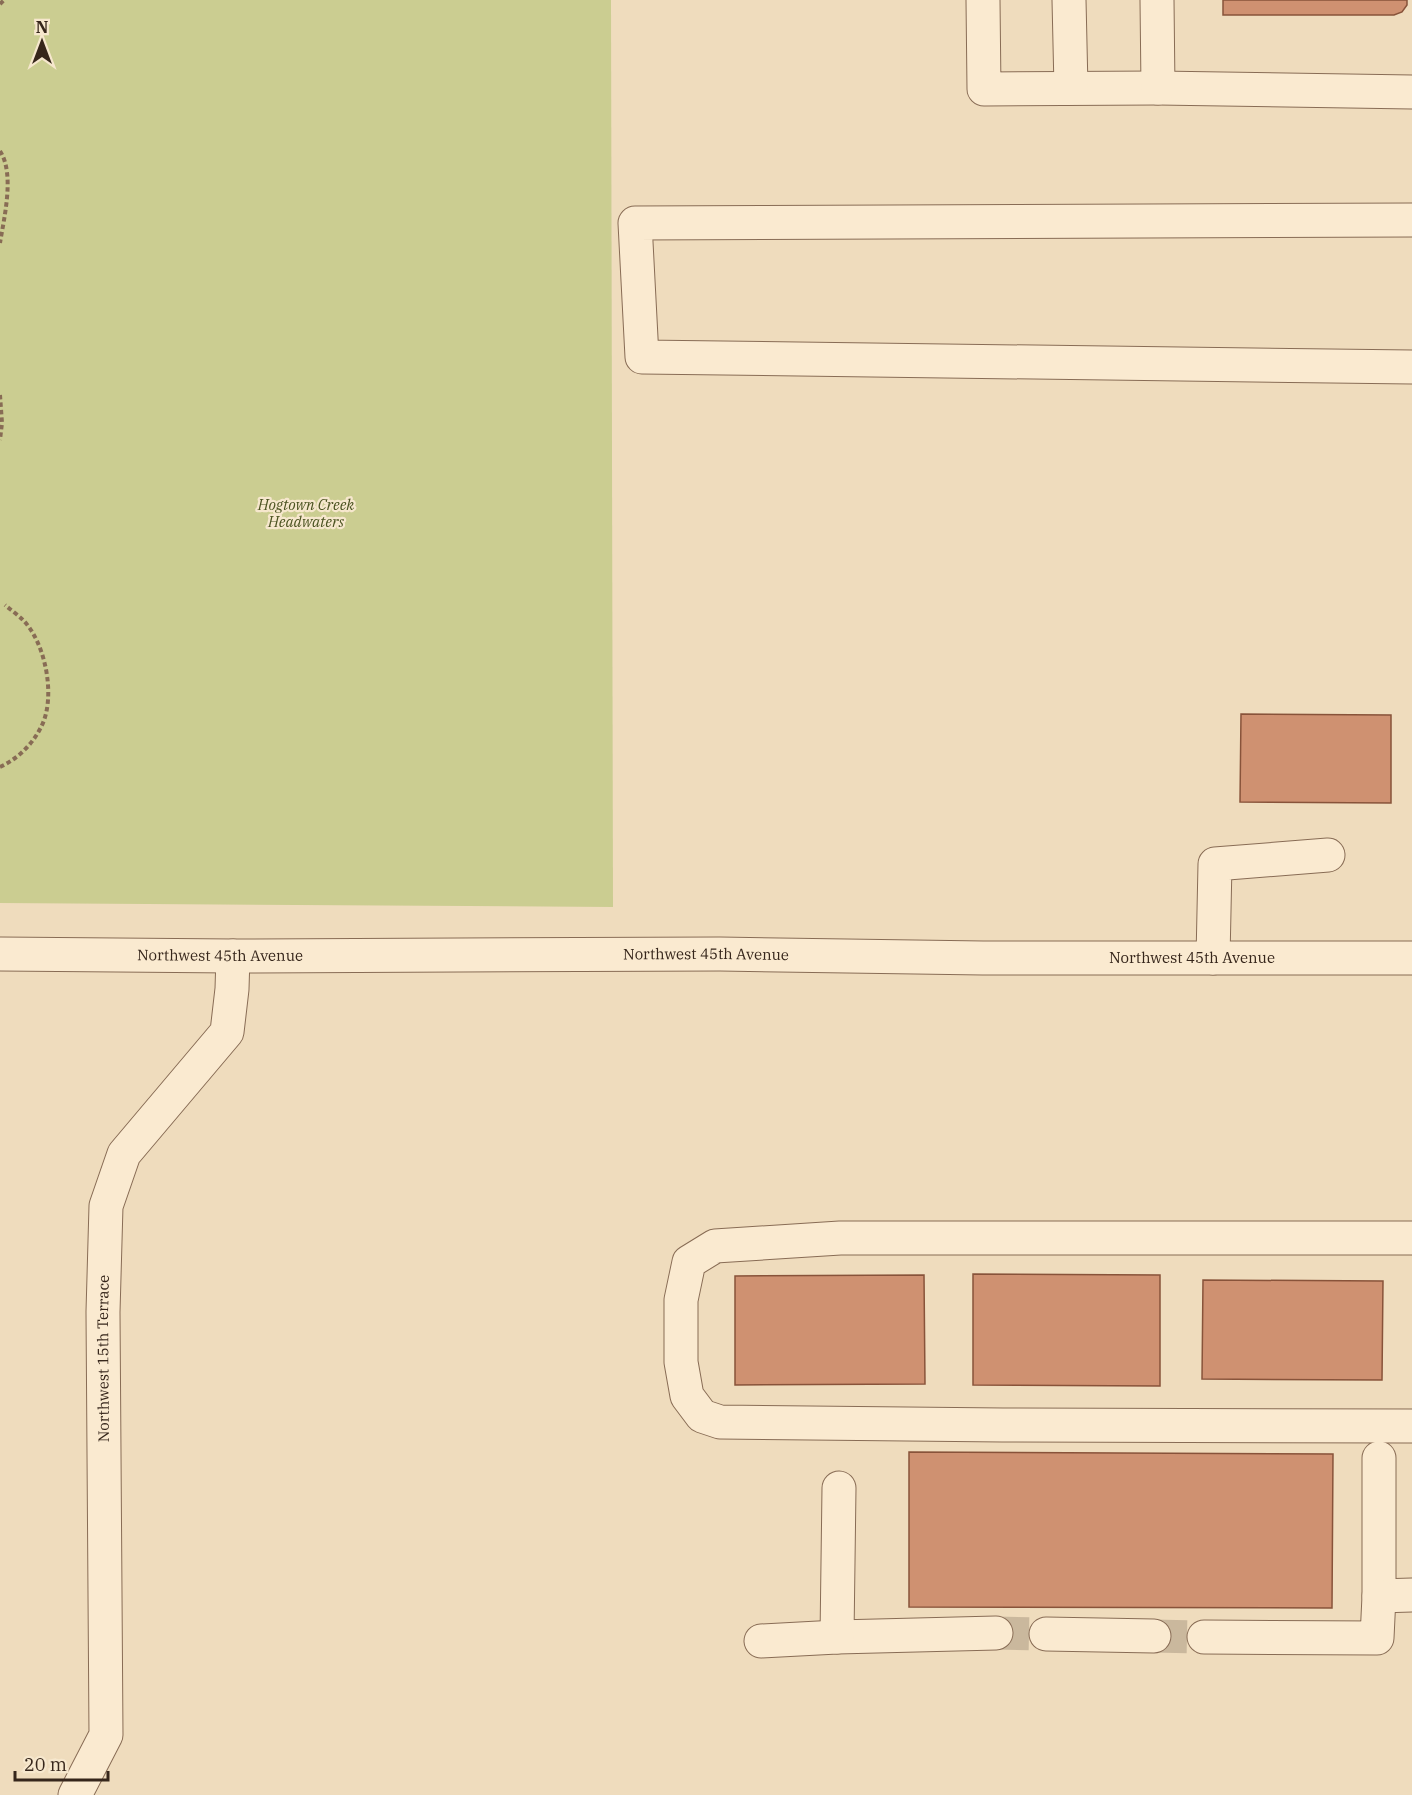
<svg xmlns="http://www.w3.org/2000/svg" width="1412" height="1795" viewBox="0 0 1412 1795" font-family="'IBM Plex Serif',serif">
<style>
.green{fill:#cbcd91}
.building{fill:#cf9171;stroke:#88533a;stroke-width:1.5}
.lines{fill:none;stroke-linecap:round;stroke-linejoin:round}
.minor-tunnel{stroke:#cab89d;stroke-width:33;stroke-dasharray:33 16;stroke-linecap:butt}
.minor-casing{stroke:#886c55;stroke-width:35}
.path{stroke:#886c55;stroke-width:4;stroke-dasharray:4.5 3;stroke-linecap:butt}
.minor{stroke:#faead0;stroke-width:33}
.labels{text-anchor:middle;stroke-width:4.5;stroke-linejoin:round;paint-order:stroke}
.park-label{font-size:15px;font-style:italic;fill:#4b5321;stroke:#f6e7cd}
.street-label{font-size:15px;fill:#36261b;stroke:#f6e7cd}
</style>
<rect width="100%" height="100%" fill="#efdcbd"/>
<!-- green -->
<polygon class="green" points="0,0 611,0 613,907 0,903"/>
<!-- building -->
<g class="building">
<polygon points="1223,0 1407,0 1407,5 1402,12 1394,15 1223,15"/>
<polygon points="1241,714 1391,715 1391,803 1240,802"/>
<polygon points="973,1274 1160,1275 1160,1386 973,1385"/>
<polygon points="924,1275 925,1384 735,1385 735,1276"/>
<polygon points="1203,1280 1383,1281 1382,1380 1202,1379"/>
<polygon points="909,1452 1333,1454 1332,1608 909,1607"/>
</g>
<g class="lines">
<!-- minor-tunnel -->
<g class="minor-tunnel">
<polyline points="996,1633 1046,1634"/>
<polyline points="1154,1636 1204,1637"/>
</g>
<defs>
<g id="minor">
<polyline points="983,0 984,89 1158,88 1412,92"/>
<polyline points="1069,0 1071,88"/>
<polyline points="1157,0 1158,88"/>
<polyline points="1412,220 635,223 642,357 1412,367"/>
<path id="s1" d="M0,954L233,956L720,954L983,958H1412"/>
<polyline points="1213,958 1215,864 1328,855"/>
<polyline points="1412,1238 840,1238 715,1246 689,1262 681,1300 681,1362 687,1396 702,1416 720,1422 1003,1425 1412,1426"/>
<polyline points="1379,1458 1379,1596 1412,1595"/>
<polyline points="839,1488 837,1637 996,1633"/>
<polyline points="1046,1634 1154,1636"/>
<polyline points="1204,1637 1377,1638 1379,1596"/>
<polyline points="761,1641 837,1637"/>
<path id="s2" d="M75,1795L106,1735L103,1312L106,1206L124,1154L227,1032L232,989L233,956"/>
</g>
</defs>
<!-- minor casing -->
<use href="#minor" class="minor-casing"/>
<!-- path -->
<g class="path">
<polyline points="0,4 4,0"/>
<path d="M0,151C15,174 4,218 0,243"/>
<polyline points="0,395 2,423 0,440"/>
<path d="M0,767C17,759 31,746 40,729C57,700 46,643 23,620C18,615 11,610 5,605"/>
</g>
<!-- minor -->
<use href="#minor" class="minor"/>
</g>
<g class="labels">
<!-- park labels -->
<g class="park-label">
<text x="306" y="510">Hogtown Creek<tspan x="306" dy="17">Headwaters</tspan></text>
</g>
<!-- street labels -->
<g class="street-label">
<text dy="5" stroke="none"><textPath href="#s1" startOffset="220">Northwest 45th Avenue</textPath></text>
<text dy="5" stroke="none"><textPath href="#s1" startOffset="706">Northwest 45th Avenue</textPath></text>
<text dy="5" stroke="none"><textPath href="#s1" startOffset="1192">Northwest 45th Avenue</textPath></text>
<text dy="5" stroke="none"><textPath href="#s2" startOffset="444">Northwest 15th Terrace</textPath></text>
</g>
</g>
<!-- north arrow -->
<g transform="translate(42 42)" stroke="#f6e7cd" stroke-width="4.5" paint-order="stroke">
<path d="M0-4.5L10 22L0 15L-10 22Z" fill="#36261b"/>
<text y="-9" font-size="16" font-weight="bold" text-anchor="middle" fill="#36261b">N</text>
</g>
<!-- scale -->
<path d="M15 1771v9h93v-9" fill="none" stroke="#36261b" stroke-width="3"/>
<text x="24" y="1771" font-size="18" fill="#36261b" stroke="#f6e7cd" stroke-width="4.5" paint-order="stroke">20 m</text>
</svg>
